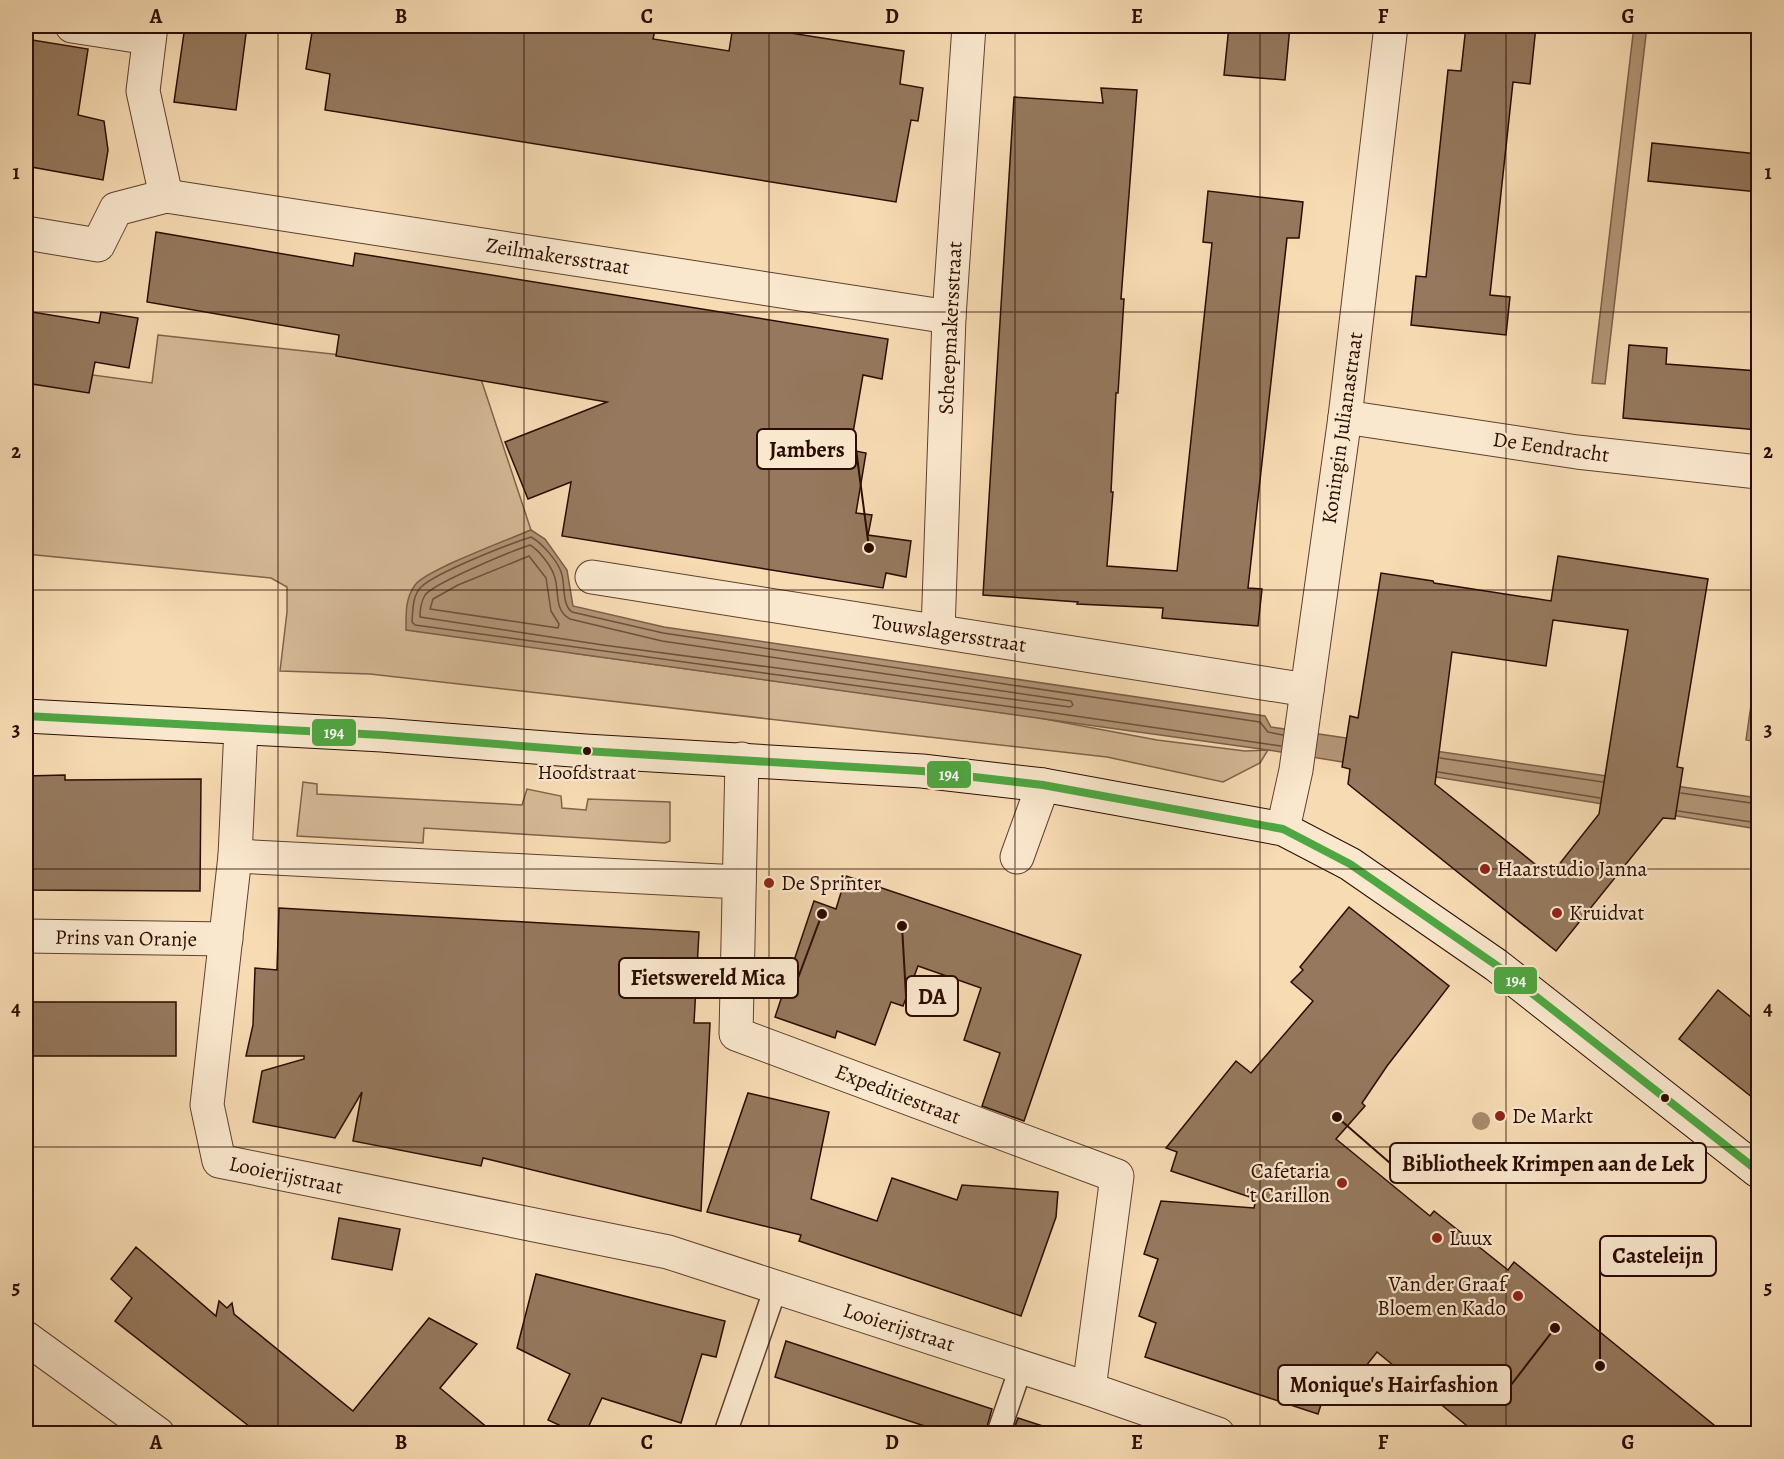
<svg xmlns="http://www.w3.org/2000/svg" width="1784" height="1459" viewBox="0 0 1784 1459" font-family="Alegreya,serif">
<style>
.green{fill:#d4b895;stroke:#80624a;stroke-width:1.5}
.water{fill:#b29576;stroke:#7c5e47;stroke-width:1.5}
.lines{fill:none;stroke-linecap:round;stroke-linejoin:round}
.shore{stroke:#6e503b;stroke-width:1.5}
.building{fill:#95785d;stroke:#2b0c00;stroke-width:1.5;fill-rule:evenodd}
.lane-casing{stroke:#5e402d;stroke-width:25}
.street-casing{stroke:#5e402d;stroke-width:35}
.secondary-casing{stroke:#2b0c00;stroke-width:35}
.lane{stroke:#fae8ce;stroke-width:22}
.street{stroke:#fae8ce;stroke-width:33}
.secondary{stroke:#fae8ce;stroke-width:33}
.bus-1-casing{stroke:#fae8ce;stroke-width:12}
.bus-1{stroke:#4ea742;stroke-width:8}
.tree{fill:#a78a6d}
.grid{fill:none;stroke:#2b0c00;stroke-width:1.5;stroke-opacity:0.55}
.bus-dot{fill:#2b0c00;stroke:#fae8ce;stroke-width:2}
.poi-dot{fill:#8f2418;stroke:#fae8ce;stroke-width:2}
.labels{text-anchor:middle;stroke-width:4.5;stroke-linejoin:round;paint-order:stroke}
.bus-label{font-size:20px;fill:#2b0c00;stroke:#fae8ce}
.street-label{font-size:21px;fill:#2b0c00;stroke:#fae8ce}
.poi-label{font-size:21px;fill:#2b0c00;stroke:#fae8ce;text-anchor:start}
.leader{fill:none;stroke:#2b0c00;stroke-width:2}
.callout-dot{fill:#2b0c00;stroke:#fae8ce;stroke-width:2}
.callout{fill:#fae8ce;stroke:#2b0c00;stroke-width:2}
.callout-label{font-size:22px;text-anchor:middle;font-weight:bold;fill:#2b0c00}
.line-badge{stroke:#fae8ce;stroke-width:2}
.badge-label{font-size:16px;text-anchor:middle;font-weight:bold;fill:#fff}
.neatline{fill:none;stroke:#2b0c00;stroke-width:2}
.grid-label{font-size:20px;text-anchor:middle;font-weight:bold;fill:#2b0c00}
</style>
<rect width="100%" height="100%" fill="#f7dbb3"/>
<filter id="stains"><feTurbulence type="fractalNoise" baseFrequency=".00333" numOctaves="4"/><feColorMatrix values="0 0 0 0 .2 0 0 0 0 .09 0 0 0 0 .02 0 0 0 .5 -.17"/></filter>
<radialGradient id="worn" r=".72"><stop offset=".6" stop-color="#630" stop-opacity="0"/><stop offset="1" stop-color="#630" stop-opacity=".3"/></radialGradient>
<!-- green -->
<g class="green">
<polygon points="158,335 470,369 479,373 531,530 448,565 572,653 1034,717 1157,740 1245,751 1268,750 1260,763 1223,782 1107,757 370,674 280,671 287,612 287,587 271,578 26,554 26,366 152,383"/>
<polygon points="303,782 317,784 317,794 522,805 527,789 561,796 562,808 586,810 588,799 670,802 670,841 665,843 424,828 423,843 297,836"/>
</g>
<!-- water -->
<g class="water">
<polygon points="1634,26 1647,26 1605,384 1592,383"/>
<path d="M531,530L545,539L567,570L573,606L664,627L1265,716L1271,727L1758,798V829L1268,750L406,630C406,614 405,599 415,585C426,570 510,539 531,530Z"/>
<polygon points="1758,656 1758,742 1746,740"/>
</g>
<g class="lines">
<!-- shore -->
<g class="shore">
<path d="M530,545C539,550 551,566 554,575C560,590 553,610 570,619L662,641L1071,701L1073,705L1070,707L603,645L420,617C420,609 421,602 425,595C434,583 512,551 530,545Z"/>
<polygon points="529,556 546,578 551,611 559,624 558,628 430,609 433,599 458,585"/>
<path d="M1281,746L1034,710L415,625L412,622C413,611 412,596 421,587C437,572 509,544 531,537C542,543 559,562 562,575C565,586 562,605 572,612L663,633L1260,722L1268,732L1283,735"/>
<polyline points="1440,758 1603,782"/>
<polyline points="1438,772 1600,798"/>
<polyline points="1681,793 1758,804"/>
<polyline points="1678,811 1758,823"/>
</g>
</g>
<!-- building -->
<g class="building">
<polygon points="185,26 247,26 236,110 174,102"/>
<polygon points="313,26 656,26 653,39 729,51 733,26 747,26 904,51 900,84 923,88 918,121 911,120 896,202 325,110 330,74 306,69"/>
<polygon points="1229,26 1290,26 1285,80 1224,75"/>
<polygon points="1466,26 1536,26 1530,84 1513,82 1490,295 1510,297 1506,335 1411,325 1416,276 1426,277 1448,70 1461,71"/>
<polygon points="26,39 88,49 78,115 104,121 108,150 103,180 26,166"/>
<polygon points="1101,88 1137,90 1121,299 1124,299 1118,393 1116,393 1111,492 1113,492 1107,566 1177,571 1212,243 1203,242 1208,191 1303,202 1299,238 1287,238 1248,588 1262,589 1258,626 1162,618 1163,608 1077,604 1078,602 983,595 1014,97 1103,103"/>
<polygon points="1652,143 1758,154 1758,192 1648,181"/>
<polygon points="156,232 353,266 355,253 888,339 882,379 863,375 850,450 866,453 856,513 872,515 868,535 911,541 906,577 886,573 883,588 562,536 571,482 528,499 505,442 607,402 336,356 339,335 147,302"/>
<polygon points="26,311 99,323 101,312 138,318 129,368 95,362 89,393 26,383"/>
<polygon points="1629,345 1667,348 1666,364 1758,371 1758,430 1623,418"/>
<path d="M1558,556L1708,579L1677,767L1683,768L1675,819L1663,818L1556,951L1348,784L1350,769L1342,767L1350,716L1358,718L1381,573L1433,581L1434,583L1551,601ZM1553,620L1628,630L1599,814L1550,876L1435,784L1452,652L1546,666Z"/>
<polygon points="65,775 65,780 201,779 200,891 26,890 26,776"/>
<polygon points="846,876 1081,955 1024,1121 982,1106 1000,1053 964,1040 981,988 918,966 903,1006 891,1002 875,1045 837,1031 835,1038 775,1017 814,901 836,909"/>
<polygon points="1349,907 1449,986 1387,1066 1362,1103 1365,1106 1336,1139 1430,1216 1434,1211 1508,1270 1514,1262 1725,1434 1477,1434 1377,1352 1343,1395 1326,1389 1318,1414 1145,1357 1156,1323 1139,1316 1158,1259 1144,1254 1161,1201 1254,1208 1256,1199 1171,1171 1177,1152 1166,1148 1236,1061 1251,1073 1313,1001 1291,982 1303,970 1300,967"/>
<polygon points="279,908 699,932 694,1023 710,1023 701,1211 483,1158 481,1166 353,1141 362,1092 335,1138 253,1122 262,1071 304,1059 304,1056 246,1056 253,1025 255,968 277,970"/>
<polygon points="1718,990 1758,1023 1758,1102 1679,1039"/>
<rect x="26" y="1002" width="150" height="54"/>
<polygon points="748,1093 829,1112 811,1199 877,1221 892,1178 957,1200 962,1185 1058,1192 1056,1217 1021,1316 799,1241 801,1235 707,1212"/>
<polygon points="339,1218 400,1229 392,1270 332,1259"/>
<polygon points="136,1247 216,1316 219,1301 227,1308 232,1303 234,1314 353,1411 429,1318 477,1344 440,1388 495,1434 259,1434 115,1321 132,1298 111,1279"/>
<polygon points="536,1274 725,1321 716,1357 702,1354 681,1423 602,1398 585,1434 578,1434 548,1420 570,1374 517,1348"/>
<polygon points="786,1341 992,1409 985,1434 949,1434 775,1377"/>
<polygon points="1018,1418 1046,1427 1045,1434 1012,1434"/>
</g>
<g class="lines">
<defs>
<g id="lane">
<polyline points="725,1434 776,1287"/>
<polyline points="998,1434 1021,1367"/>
</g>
<g id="street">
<polyline points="72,26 149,38"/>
<polyline points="151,26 143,91 166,196"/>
<polyline points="26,233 98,245 116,209 166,196 949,317"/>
<polyline points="1345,417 1577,452 1758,472"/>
<polyline points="592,577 1307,690"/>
<polyline points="938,631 949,317 969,26"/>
<polyline points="241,728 235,856 207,1105 219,1161 668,1252 1089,1389 1218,1434"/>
<polyline points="742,759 736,1034 1117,1176 1089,1389"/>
<polyline points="1283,829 1296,770 1345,417 1391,26"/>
<polyline points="235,856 739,882"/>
<polyline points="1017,857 1043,785"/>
<polyline points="26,936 226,939"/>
<polyline points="26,1338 158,1434"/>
</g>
<polyline id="secondary" points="26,716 382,735 585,751 922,771 1043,785 1283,829 1350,864 1496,965 1758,1171"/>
</defs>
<!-- lane casing -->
<use href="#lane" class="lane-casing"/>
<!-- street casing -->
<use href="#street" class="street-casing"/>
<!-- secondary casing -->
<use href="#secondary" class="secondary-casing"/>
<!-- lane -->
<use href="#lane" class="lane"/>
<!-- street -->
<use href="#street" class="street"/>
<!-- secondary -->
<use href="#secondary" class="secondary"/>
<defs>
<polyline id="bus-1" points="26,716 382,735 585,751 922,771 1043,785 1283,829 1350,864 1496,965 1758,1171"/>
</defs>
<!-- bus-1 casing -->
<use href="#bus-1" class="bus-1-casing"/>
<!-- bus-1 -->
<use href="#bus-1" class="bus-1"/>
</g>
<!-- trees -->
<circle class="tree" cx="1481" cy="1121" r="9"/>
<!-- grid -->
<path class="grid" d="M278,26V1434M524,26V1434M769,26V1434M1015,26V1434M1260,26V1434M1506,26V1434M26,312H1758M26,590H1758M26,869H1758M26,1147H1758"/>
<!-- markers -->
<g class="bus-dot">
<circle cx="587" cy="751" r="5"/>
<circle cx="1665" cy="1098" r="5"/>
</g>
<g class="poi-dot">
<circle cx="1485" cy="869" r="6"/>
<circle cx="769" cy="883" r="6"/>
<circle cx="1557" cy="913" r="6"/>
<circle cx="1500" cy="1116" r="6"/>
<circle cx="1342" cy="1183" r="6"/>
<circle cx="1437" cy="1238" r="6"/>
<circle cx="1518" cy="1296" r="6"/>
</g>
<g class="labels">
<!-- bus labels -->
<g class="bus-label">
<text x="587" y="779">Hoofdstraat</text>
</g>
<!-- street labels -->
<g class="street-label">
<text transform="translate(558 256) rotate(9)" y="7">Zeilmakersstraat</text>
<text transform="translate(950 328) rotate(-87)" y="7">Scheepmakersstraat</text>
<text transform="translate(1342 428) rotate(-82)" y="7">Koningin Julianastraat</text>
<text transform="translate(1551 447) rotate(8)" y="7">De Eendracht</text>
<text transform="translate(949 633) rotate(9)" y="7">Touwslagersstraat</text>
<text transform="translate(126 938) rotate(1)" y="7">Prins van Oranje</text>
<text transform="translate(898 1094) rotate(21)" y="7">Expeditiestraat</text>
<text transform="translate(286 1175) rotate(12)" y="7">Looierijstraat</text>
<text transform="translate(899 1327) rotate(18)" y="7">Looierijstraat</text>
</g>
<!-- poi labels -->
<g class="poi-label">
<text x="1497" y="876">Haarstudio Janna</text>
<text x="781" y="890">De Sprinter</text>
<text x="1569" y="920">Kruidvat</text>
<text x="1512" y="1123">De Markt</text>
<text x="1330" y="1178" text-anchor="end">Cafetaria<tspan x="1330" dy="24">'t Carillon</tspan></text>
<text x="1449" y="1245">Luux</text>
<text x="1506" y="1291" text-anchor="end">Van der Graaf<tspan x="1506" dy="24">Bloem en Kado</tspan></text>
</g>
</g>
<!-- callouts -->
<path class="leader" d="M869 548L856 449M822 914L798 978M902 926L906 996M1337 1117L1390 1163M1600 1366L1600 1256M1555 1328L1511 1385"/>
<g class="callout-dot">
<circle cx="869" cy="548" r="6"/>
<circle cx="822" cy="914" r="6"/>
<circle cx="902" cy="926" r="6"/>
<circle cx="1337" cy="1117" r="6"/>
<circle cx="1600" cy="1366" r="6"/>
<circle cx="1555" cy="1328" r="6"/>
</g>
<g class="callout">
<rect x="757" y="429" width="99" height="40" rx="6"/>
<rect x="619" y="958" width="179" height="40" rx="6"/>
<rect x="906" y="976" width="52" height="40" rx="6"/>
<rect x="1390" y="1143" width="316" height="40" rx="6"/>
<rect x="1600" y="1236" width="116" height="40" rx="6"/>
<rect x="1278" y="1365" width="233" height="40" rx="6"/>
</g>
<g class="callout-label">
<text x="807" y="457">Jambers</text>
<text x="708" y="985">Fietswereld Mica</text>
<text x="932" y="1004">DA</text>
<text x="1548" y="1171">Bibliotheek Krimpen aan de Lek</text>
<text x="1658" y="1263">Casteleijn</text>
<text x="1394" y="1392">Monique's Hairfashion</text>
</g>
<g class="line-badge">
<rect x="311" y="718" width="46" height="29" rx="6" fill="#4ea742"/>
<rect x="926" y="760" width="46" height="29" rx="6" fill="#4ea742"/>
<rect x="1493" y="966" width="45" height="29" rx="6" fill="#4ea742"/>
</g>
<g class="badge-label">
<text x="334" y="738">194</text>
<text x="949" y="780">194</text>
<text x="1516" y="986">194</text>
</g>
<!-- margin -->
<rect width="1784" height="1459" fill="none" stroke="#f7dbb3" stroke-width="66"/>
<rect x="33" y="33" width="1718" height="1393" class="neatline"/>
<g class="grid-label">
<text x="156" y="23">A</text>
<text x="401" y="23">B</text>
<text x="647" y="23">C</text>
<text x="892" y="23">D</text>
<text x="1137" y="23">E</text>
<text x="1383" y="23">F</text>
<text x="1628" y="23">G</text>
<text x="16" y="179">1</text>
<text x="1768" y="179">1</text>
<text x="16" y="458">2</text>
<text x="1768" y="458">2</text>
<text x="16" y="736">3</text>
<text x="1768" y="736">3</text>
<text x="16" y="1015">4</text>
<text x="1768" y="1015">4</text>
<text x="16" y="1294">5</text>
<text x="1768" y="1294">5</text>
<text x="156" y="1449">A</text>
<text x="401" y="1449">B</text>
<text x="647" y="1449">C</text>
<text x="892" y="1449">D</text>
<text x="1137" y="1449">E</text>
<text x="1383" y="1449">F</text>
<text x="1628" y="1449">G</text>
</g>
<rect width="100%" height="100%" filter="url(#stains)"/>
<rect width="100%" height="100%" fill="url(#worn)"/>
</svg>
